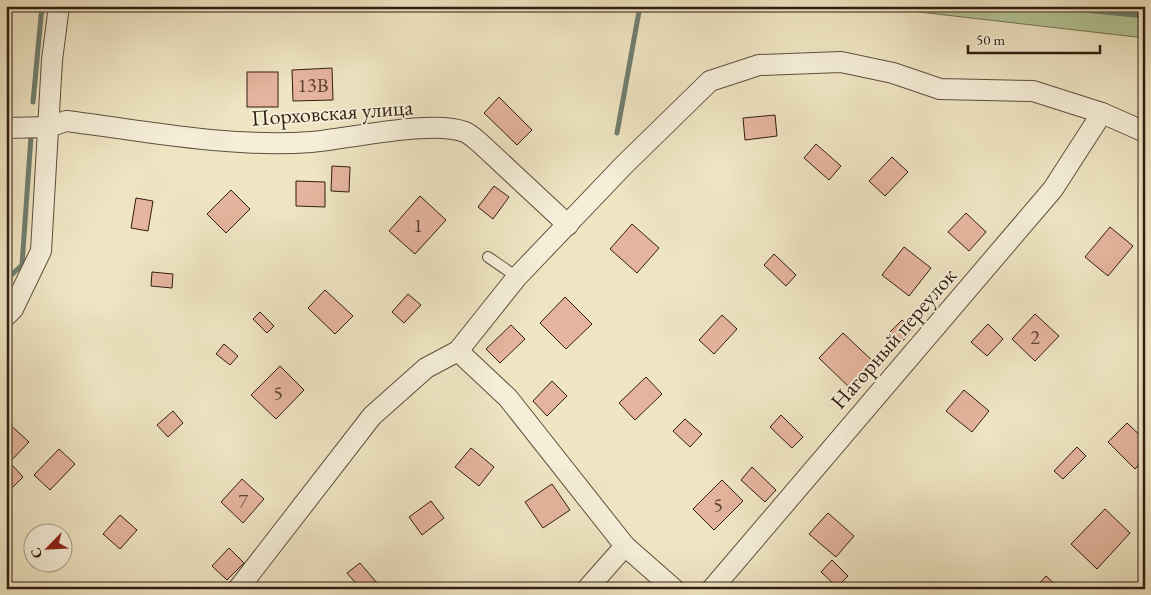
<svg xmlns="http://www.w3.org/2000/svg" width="1151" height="595" viewBox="0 0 1151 595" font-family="'EB Garamond',serif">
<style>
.green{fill:#b4c698;stroke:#727254}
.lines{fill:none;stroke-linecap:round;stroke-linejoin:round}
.stream{stroke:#707e6f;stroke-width:5}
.building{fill:#e5b49e;stroke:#311d10}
.lane-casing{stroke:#604f3d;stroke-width:12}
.street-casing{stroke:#604f3d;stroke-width:22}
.lane{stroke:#f5eed8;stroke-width:10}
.street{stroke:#f5eed8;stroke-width:20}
.labels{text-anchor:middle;stroke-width:4;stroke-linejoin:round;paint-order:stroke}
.number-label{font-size:20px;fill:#5e4334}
.street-label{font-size:22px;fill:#311d10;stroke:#f5eed8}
</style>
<rect width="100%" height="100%" fill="#efe5c3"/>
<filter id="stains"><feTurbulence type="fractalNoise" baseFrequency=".004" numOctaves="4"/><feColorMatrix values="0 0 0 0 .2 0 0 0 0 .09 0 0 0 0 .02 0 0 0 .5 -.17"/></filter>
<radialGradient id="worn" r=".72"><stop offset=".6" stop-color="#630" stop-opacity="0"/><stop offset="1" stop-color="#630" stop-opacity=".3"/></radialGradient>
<!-- green -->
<polygon class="green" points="867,6 1145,6 1145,38"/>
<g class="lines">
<!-- stream -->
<g class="stream">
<polyline points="1043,6 1145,16"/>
<polyline points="33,102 42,6"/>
<polyline points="617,133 640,6"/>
<polyline points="6,280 22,265 31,136"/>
</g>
</g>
<!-- building -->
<g class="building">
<polygon points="332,68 333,100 293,101 292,70"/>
<rect x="247" y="72" width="31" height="35"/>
<polygon points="499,97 532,130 517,145 484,113"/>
<polygon points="775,115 777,136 745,140 743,118"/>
<polygon points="816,144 841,166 829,180 804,158"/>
<polygon points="892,157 908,172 885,196 869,181"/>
<polygon points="332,166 350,167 349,192 331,191"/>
<polygon points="296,181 325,182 325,207 296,206"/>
<polygon points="494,186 509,197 493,219 478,207"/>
<polygon points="231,190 250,209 226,233 207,214"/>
<polygon points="420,196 446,220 415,254 389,231"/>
<polygon points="136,198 153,201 148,231 131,228"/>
<polygon points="966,213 986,232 969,251 948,232"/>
<polygon points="632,224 659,248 637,273 610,249"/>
<polygon points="1110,227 1133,246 1108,276 1085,257"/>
<polygon points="904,247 931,268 909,296 882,275"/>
<polygon points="774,254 796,275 786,286 764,265"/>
<polygon points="152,272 173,274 172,288 151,286"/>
<polygon points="325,290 353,316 335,334 308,308"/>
<polygon points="408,294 421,305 404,323 392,312"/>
<polygon points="565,297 592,324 566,349 540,323"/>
<polygon points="260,312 274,326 267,333 253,319"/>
<polygon points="1035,314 1059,336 1035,361 1012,339"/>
<polygon points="722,315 737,329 714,354 699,340"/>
<polygon points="902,320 913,330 899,345 888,334"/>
<polygon points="988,324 1003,339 987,356 971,342"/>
<polygon points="511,325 525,339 500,363 486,349"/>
<polygon points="843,333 877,365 852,390 819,358"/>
<polygon points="224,344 238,356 230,365 216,354"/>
<polygon points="280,366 304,390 276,419 251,395"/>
<polygon points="646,377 662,394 635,420 619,403"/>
<polygon points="552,381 567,396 547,416 533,401"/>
<polygon points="964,390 989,411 972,432 946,411"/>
<polygon points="173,411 183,423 168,437 157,425"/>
<polygon points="781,415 803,437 792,448 770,427"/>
<polygon points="685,419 702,434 690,447 673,431"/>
<polygon points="6,421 29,442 7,465 6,464"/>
<polygon points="1127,423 1145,440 1145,458 1135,469 1108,442"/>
<polygon points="1077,447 1086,456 1063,479 1054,471"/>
<polygon points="471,448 494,467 479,486 455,467"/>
<polygon points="59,449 75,464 50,490 34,475"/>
<polygon points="12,465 23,477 6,494 6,470"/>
<polygon points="752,467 776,490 765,502 741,480"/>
<polygon points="242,479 264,499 243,523 221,502"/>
<polygon points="722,480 743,501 714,530 693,509"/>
<polygon points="552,484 570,510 543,528 525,502"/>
<polygon points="431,501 444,518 422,535 409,517"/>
<polygon points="1105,509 1130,533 1097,569 1071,544"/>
<polygon points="828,513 854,536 836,557 809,534"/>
<polygon points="120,515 137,530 120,549 103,534"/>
<polygon points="229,548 244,563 227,580 212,566"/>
<polygon points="832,560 848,576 837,587 821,572"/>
<polygon points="360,563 377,583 370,589 361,589 347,573"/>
<polygon points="1046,576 1060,589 1034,589"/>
<polygon points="759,583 764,589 753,589"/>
</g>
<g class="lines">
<defs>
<polyline id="lane" points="488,257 517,277"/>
<g id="street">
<path d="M6,128L49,127L66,121C147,131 230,148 311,142C348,139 433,119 465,132C470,134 475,139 480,143L568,225"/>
<polyline points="6,316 13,309 41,251 52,60 59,6"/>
<polyline points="458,351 517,277 624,165 710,81 759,65 841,62 893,73 940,89 1033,91 1102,113 1145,132"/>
<polyline points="238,589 372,416 426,368 458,351 508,398 625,546 674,589"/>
<polyline points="587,589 625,546"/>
<polyline points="712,589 1053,189 1102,113"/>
</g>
</defs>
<!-- lane casing -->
<use href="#lane" class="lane-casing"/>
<!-- street casing -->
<use href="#street" class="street-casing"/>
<!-- lane -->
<use href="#lane" class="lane"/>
<!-- street -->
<use href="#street" class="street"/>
</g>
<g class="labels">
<!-- number labels -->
<g class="number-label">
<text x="313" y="92">13В</text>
<text x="418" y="232">1</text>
<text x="1035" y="344">2</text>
<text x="278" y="400">5</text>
<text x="243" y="508">7</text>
<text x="718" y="512">5</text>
</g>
<!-- street labels -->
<g class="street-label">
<text transform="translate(332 112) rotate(-4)" y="8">Порховская улица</text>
<text transform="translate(893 338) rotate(-49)" y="8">Нагорный переулок</text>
</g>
</g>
<!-- margin -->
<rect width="1151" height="595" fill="none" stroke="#efe5c3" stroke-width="25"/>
<rect x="8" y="8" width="1136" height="580" fill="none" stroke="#311d10" stroke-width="2.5"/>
<rect x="12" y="12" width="1126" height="570" fill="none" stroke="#311d10"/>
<!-- north arrow -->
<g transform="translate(48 548) rotate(246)"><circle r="24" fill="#f5eed8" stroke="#a79a88"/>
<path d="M0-4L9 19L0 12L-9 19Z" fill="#8f2418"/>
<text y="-8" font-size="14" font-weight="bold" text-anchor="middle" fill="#311d10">С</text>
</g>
<!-- scale -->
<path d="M968 45v8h132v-8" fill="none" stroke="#311d10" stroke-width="2.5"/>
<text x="976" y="45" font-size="15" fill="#311d10" stroke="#f5eed8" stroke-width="4" paint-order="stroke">50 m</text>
<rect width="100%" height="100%" filter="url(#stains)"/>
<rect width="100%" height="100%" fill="url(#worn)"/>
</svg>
